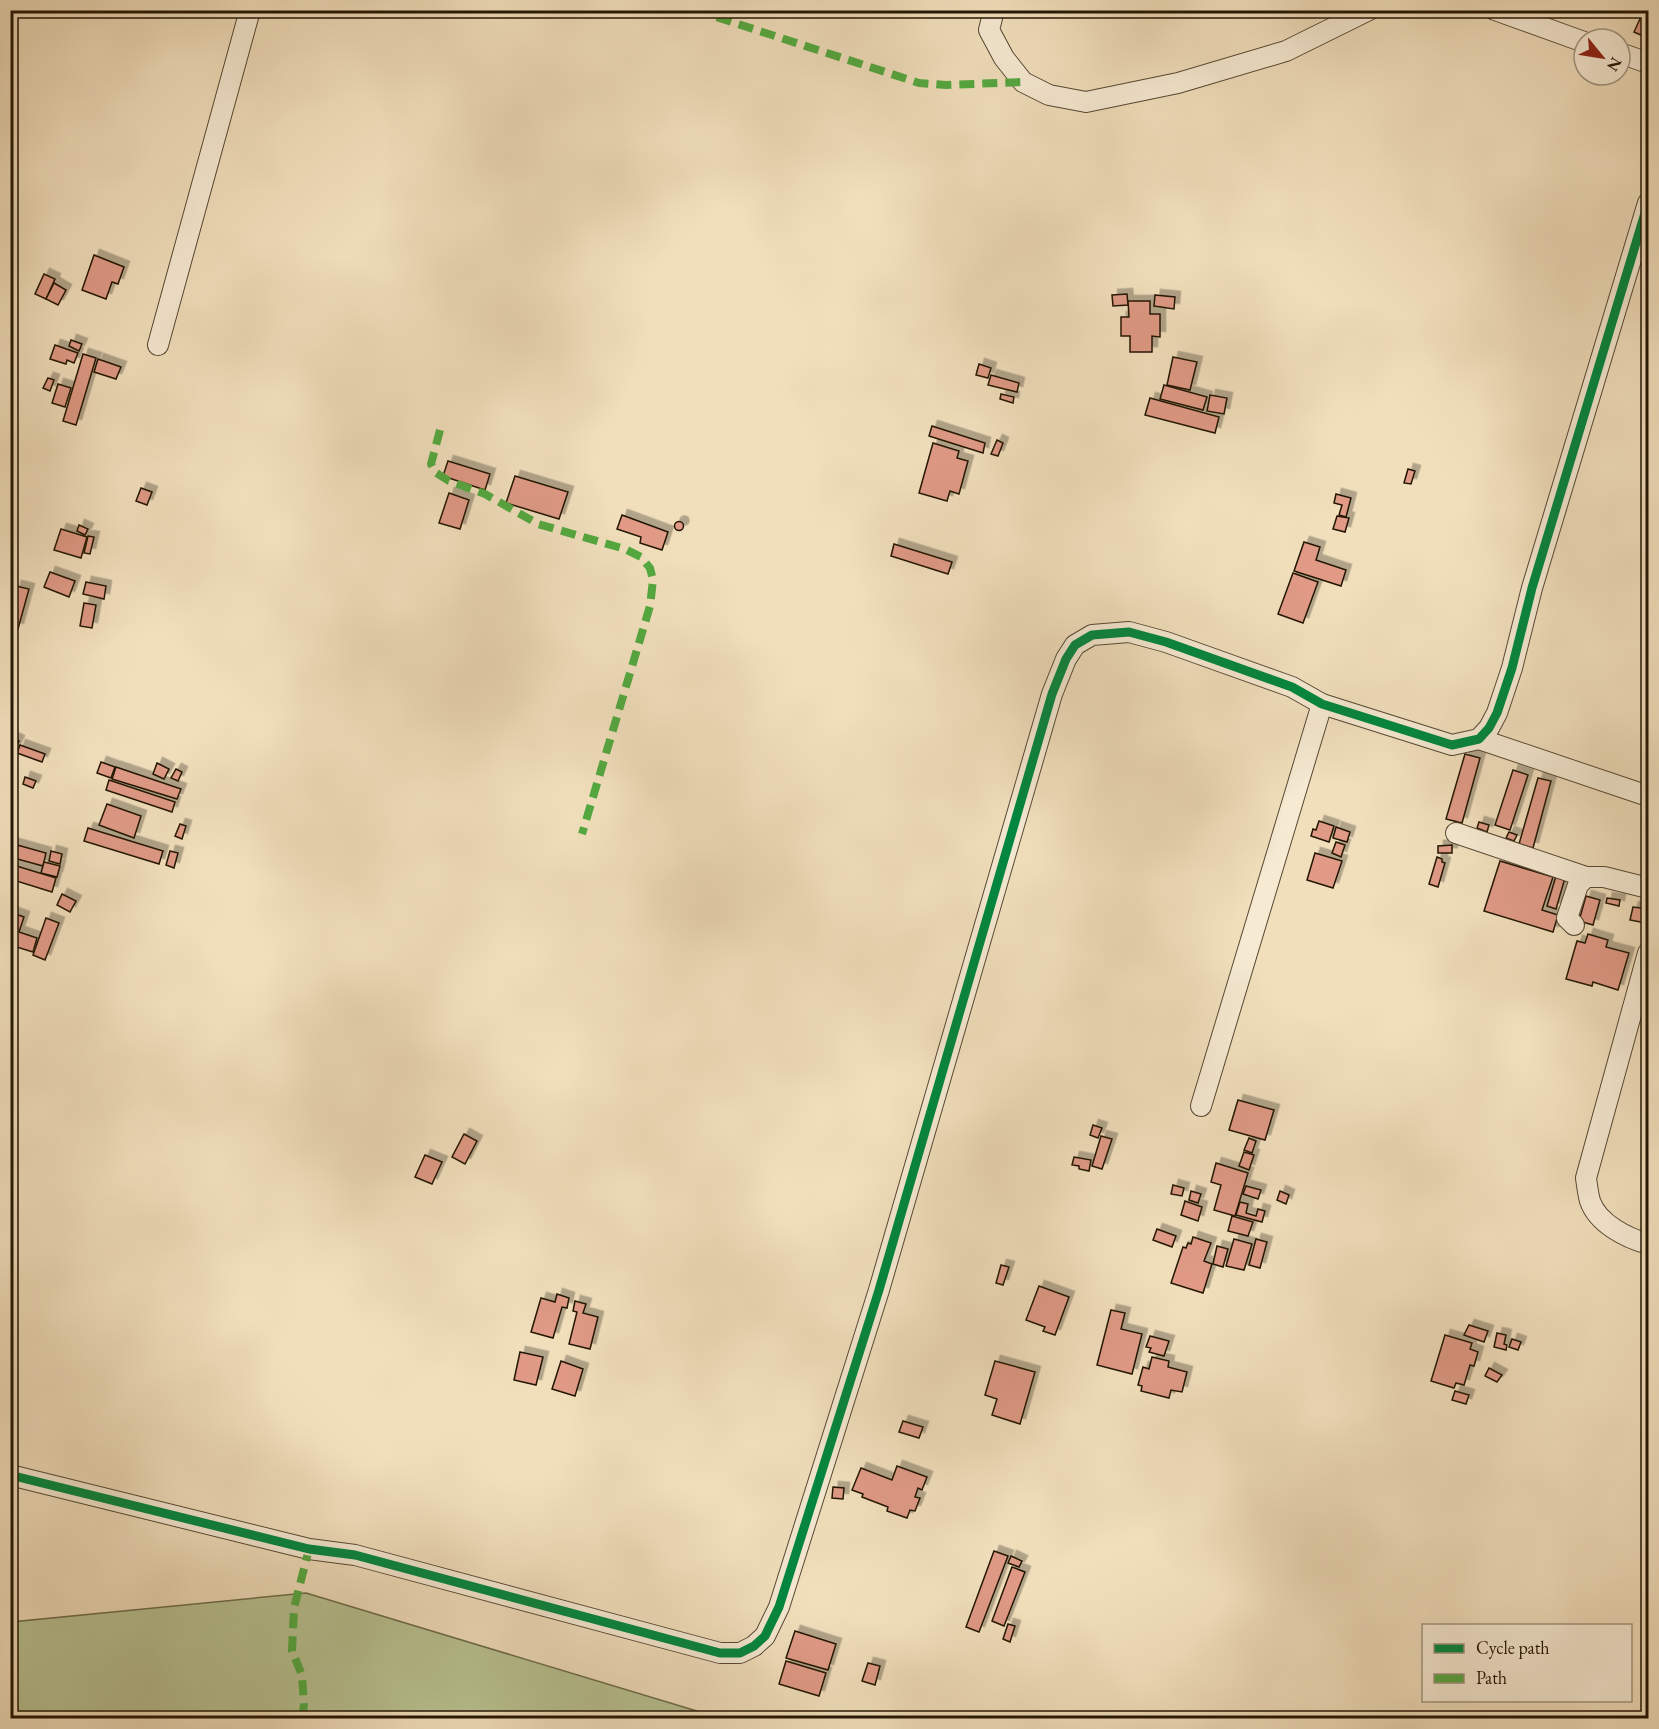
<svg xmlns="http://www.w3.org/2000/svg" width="1659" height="1729" viewBox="0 0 1659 1729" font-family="'EB Garamond',serif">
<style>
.green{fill:#b8c292;stroke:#6e6c4b;stroke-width:1.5}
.building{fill:#e09a86;stroke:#231604;stroke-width:1.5;filter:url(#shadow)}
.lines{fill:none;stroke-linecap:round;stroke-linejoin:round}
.minor-casing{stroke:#564832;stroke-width:22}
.minor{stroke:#f6ead3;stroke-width:20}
.quiet{stroke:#53a940;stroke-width:8;stroke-dasharray:15 8;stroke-linecap:butt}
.cycleway-casing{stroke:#f6ead3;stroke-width:13}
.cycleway{stroke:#00873e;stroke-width:9}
</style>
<defs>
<filter id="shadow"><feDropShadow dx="5.5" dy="-5.5" stdDeviation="0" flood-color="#0004"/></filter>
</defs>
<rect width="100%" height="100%" fill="#f1dfbc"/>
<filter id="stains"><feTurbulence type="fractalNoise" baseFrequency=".00333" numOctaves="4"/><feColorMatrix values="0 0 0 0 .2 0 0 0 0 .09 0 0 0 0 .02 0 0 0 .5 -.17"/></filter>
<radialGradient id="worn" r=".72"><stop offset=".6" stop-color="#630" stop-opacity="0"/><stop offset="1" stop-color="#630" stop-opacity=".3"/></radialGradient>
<!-- green -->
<polygon class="green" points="306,1593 720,1718 11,1718 11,1622"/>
<!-- building -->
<g class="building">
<polygon points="1644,10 1648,10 1648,38 1634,32"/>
<polygon points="94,255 124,267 118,284 112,282 106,299 82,290"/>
<polygon points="44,274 55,279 46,299 35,294"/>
<polygon points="54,283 66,290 58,305 46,299"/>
<polygon points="1127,294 1128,305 1113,306 1112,295"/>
<polygon points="1155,295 1175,297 1174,309 1154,306"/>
<polygon points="1128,301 1150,301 1150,314 1160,314 1160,337 1152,336 1152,352 1130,352 1130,336 1121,336 1121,317 1129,317"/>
<polygon points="71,340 82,344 79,351 69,346"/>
<polygon points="55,345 78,353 74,363 67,360 66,364 50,359"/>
<polygon points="83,354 96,358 76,425 63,421"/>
<polygon points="1173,357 1197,362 1190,390 1167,385"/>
<polygon points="98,359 121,367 116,379 94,372"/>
<polygon points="979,364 991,368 988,378 976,375"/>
<polygon points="991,375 1019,383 1017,392 988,385"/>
<polygon points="48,378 54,380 50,391 43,388"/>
<polygon points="58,384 71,388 65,407 52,403"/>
<polygon points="1164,385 1207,397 1203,410 1160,399"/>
<polygon points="1001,394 1014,397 1013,403 1000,399"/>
<polygon points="1210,395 1227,398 1224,414 1207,411"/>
<polygon points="1150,398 1219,417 1215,433 1145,415"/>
<polygon points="932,426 985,443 983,453 929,436"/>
<polygon points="997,440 1003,443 998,456 991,454"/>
<polygon points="933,443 959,451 957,458 968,461 959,494 950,491 947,501 919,493"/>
<polygon points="448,461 490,474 485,490 443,476"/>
<polygon points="1408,469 1415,471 1411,484 1404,483"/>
<polygon points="515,476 568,492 559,519 506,503"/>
<polygon points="141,488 152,492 147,505 136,501"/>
<polygon points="449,493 469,500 460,529 439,523"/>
<polygon points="1336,494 1351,498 1346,517 1339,515 1342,505 1334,503"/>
<polygon points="622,515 668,532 662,550 640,543 641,537 617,529"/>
<polygon points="1337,516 1349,518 1345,532 1333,529"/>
<circle cx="679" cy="526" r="4.5"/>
<polygon points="79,525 88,529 85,535 77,531"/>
<polygon points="61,529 87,537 81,558 54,550"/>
<polygon points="88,536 94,537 90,554 84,553"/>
<polygon points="1304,542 1320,547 1316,560 1346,570 1341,586 1294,571"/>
<polygon points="894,544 952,562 948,574 891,556"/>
<polygon points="50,572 75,581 69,597 44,587"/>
<polygon points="1293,573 1318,582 1303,623 1278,614"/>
<polygon points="86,582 106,586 104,599 83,594"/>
<polygon points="16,586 29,589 18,629 10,626 10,608"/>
<polygon points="84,603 96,605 92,628 80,626"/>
<polygon points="10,737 19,741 14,751 10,749"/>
<polygon points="20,745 45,754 42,762 17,753"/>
<polygon points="1465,754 1480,758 1462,823 1446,819"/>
<polygon points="101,762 115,767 111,778 97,773"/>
<polygon points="157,763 169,769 164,779 153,774"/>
<polygon points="116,767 181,789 177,799 112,779"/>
<polygon points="176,769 182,772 178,781 171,778"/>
<polygon points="1513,770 1528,775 1510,830 1495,825"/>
<polygon points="25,777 36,781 33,788 23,784"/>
<polygon points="1538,778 1551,781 1533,848 1519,844"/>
<polygon points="109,780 175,802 172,812 106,790"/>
<polygon points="107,804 141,816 134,838 99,825"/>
<polygon points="1319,821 1334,826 1329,842 1311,836 1313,829 1316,830"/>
<polygon points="1479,822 1489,825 1487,832 1477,828"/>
<polygon points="180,824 186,826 182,839 175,836"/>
<polygon points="1336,827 1350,832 1347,842 1333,838"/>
<polygon points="88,828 163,851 159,864 84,841"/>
<polygon points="1509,832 1517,835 1514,841 1506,838"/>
<polygon points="1336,842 1345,845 1341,857 1332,853"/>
<polygon points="10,843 46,853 43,866 10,857"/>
<polygon points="1452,845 1452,853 1438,853 1438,846"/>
<polygon points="51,851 62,854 60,864 49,861"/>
<polygon points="170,851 178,853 174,868 166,865"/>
<polygon points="1315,853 1342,861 1333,888 1307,880"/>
<polygon points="1437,857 1442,859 1442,862 1445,863 1438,887 1429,884"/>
<polygon points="1500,861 1553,877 1542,910 1558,915 1553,932 1484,911"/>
<polygon points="44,862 60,866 57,877 41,873"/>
<polygon points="10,864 56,878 52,892 10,879"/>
<polygon points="1556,876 1565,878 1556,909 1547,906"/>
<polygon points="62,894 76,901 70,912 57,905"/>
<polygon points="1586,896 1600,900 1593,925 1579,921"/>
<polygon points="1607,898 1620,900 1619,906 1606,903"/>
<polygon points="1633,907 1648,909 1646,923 1630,920"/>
<polygon points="10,912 24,917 19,932 37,938 33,952 10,945"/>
<polygon points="46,918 59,923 45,960 33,955"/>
<polygon points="1588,934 1608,940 1606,947 1629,953 1618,990 1593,982 1592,986 1566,979 1577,941 1585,943"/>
<polygon points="1238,1100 1274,1110 1265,1140 1229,1130"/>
<polygon points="1093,1125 1102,1128 1098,1138 1090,1135"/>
<polygon points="464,1134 477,1141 465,1164 452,1157"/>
<polygon points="1101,1136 1112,1139 1102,1169 1092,1166"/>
<polygon points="1249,1138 1256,1141 1252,1153 1244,1150"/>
<polygon points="1244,1152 1254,1155 1249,1170 1239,1166"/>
<polygon points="425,1155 442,1162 432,1184 415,1177"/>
<polygon points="1074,1157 1091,1160 1089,1171 1079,1169 1079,1166 1072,1165"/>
<polygon points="1216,1163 1248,1173 1235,1216 1214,1210 1221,1185 1211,1182"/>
<polygon points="1173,1185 1184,1188 1182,1196 1171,1194"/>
<polygon points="1246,1186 1261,1190 1258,1199 1243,1194"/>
<polygon points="1191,1191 1201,1194 1198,1203 1189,1200"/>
<polygon points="1280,1191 1289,1195 1286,1204 1277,1200"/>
<polygon points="1185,1201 1202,1207 1198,1221 1181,1215"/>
<polygon points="1240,1202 1248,1204 1246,1213 1256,1216 1258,1209 1265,1211 1262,1222 1236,1215"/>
<polygon points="1232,1216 1253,1222 1248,1236 1228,1231"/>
<polygon points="1157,1229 1176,1236 1172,1247 1153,1240"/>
<polygon points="1193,1237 1211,1243 1204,1261 1212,1264 1203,1293 1171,1283 1183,1247 1186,1248 1188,1243 1191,1244"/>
<polygon points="1234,1239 1252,1244 1244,1270 1226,1266"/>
<polygon points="1256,1239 1267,1242 1260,1268 1249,1265"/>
<polygon points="1217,1246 1228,1249 1223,1267 1213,1264"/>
<polygon points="1001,1265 1009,1267 1003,1285 996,1283"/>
<polygon points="1039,1286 1069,1297 1055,1335 1043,1331 1045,1327 1026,1320"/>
<polygon points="557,1294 569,1298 567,1308 562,1307 553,1338 531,1332 541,1298 555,1302"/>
<polygon points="575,1301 586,1304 583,1313 598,1317 590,1349 569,1344 577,1312 573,1311"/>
<polygon points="1111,1310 1125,1313 1121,1329 1142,1334 1132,1374 1097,1365"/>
<polygon points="1469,1325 1488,1331 1484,1342 1464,1335"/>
<polygon points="1497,1333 1506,1335 1504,1344 1507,1345 1506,1350 1494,1347"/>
<polygon points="1445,1335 1472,1343 1470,1349 1478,1352 1474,1366 1470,1365 1464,1385 1456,1383 1454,1388 1431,1381"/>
<polygon points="1150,1336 1169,1341 1164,1356 1149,1352 1151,1348 1146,1347"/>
<polygon points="1512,1339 1521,1342 1518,1350 1509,1347"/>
<polygon points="520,1352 543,1357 536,1385 514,1380"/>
<polygon points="1152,1357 1169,1361 1168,1367 1187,1372 1182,1392 1171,1390 1169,1398 1141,1391 1142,1386 1138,1385 1143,1367 1149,1369"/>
<polygon points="561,1361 583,1369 575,1396 552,1389"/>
<polygon points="995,1361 1035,1372 1020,1424 992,1415 997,1399 985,1395"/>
<polygon points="1489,1368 1502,1375 1497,1382 1485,1376"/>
<polygon points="1455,1391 1469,1395 1466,1404 1452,1400"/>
<polygon points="903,1421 923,1427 919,1438 899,1432"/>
<polygon points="897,1466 927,1477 922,1490 918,1488 915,1497 920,1498 915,1511 910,1510 907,1518 887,1511 888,1507 862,1497 863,1494 852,1490 861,1468 892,1480"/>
<polygon points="833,1487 844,1488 843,1499 832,1498"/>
<polygon points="994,1551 1008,1556 979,1632 966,1627"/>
<polygon points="1011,1556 1022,1561 1019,1567 1008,1563"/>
<polygon points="1012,1567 1025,1572 1004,1626 992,1621"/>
<polygon points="1008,1624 1015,1626 1010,1642 1003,1639"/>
<polygon points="795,1631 836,1644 828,1670 786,1658"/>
<polygon points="786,1661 826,1673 819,1696 779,1684"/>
<polygon points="868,1663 880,1666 875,1685 862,1681"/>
</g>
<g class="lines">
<defs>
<g id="minor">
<polyline points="994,10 989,30 1004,58 1023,82 1049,95 1086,102 1178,83 1286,51 1369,10"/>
<polyline points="1495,10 1584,42"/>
<polyline points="1620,53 1648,63"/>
<polyline points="158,345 250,10"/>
<polyline points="1479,739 1648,796"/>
<polyline points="1456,833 1586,877"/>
<polyline points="1574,925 1567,918 1578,885 1586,877 1604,877 1648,888"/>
<path d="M1648,953L1586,1178C1587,1185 1588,1194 1590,1201C1598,1224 1627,1238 1648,1244"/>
<polyline points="1201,1106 1322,704"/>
<polyline points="10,1475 309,1549 355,1555 720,1653 740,1653 754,1646 765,1636 779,1607 879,1290 1052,694 1066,659 1075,645 1092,635 1129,632 1166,642 1292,687 1322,704 1452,745 1479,739 1489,728 1497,713 1512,668 1532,588 1648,203"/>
</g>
</defs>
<!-- minor casing -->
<use href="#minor" class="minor-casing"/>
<!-- minor -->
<use href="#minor" class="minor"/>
<!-- quiet -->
<g class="quiet">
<polyline points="695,10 919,83 946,85 1023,82"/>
<polyline points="440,430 431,464 435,472 449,481 485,494 538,524 625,549 641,557 650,568 653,580 650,606 582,834"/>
<polyline points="302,1718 304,1705 302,1675 292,1651 294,1608 309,1549"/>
</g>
<defs>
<polyline id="cycleway" points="10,1475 309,1549 355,1555 720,1653 740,1653 754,1646 765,1636 779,1607 879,1290 1052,694 1066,659 1075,645 1092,635 1129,632 1166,642 1292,687 1322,704 1452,745 1479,739 1489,728 1497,713 1512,668 1532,588 1648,203"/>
</defs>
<!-- cycleway casing -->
<use href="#cycleway" class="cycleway-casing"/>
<!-- cycleway -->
<use href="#cycleway" class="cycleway"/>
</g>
<!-- margin -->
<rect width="1659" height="1729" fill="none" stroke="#f1dfbc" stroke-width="36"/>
<rect x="12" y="12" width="1635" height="1705" fill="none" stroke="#231604" stroke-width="3"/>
<rect x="18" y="18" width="1623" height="1693" fill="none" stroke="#231604" stroke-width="1.5"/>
<!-- legend -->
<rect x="1422" y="1624" width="210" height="78" fill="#f6ead3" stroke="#a29580" stroke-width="1.5"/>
<rect x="1434" y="1644" width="30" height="9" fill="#00873e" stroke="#a29580" stroke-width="1.5"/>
<text x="1476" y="1654" font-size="18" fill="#231604">Cycle path</text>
<rect x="1434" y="1674" width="30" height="9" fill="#53a940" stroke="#a29580" stroke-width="1.5"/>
<text x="1476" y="1684" font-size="18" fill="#231604">Path</text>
<!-- north arrow -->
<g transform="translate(1602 57) rotate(120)"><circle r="28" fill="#f6ead3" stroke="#a29580" stroke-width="1.5"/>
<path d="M0-4.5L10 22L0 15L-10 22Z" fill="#8f2418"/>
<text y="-9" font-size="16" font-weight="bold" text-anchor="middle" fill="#231604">N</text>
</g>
<rect width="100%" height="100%" filter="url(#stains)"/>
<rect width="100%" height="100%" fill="url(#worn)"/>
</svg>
